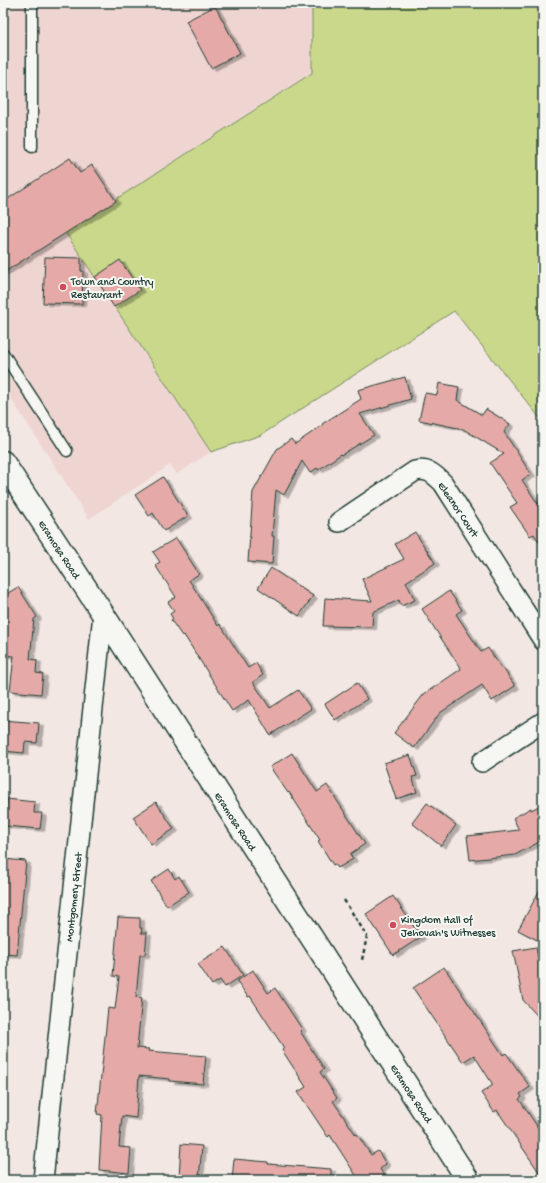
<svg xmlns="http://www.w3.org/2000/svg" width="546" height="1183" viewBox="0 0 546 1183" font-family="'Gochi Hand',sans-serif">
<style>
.built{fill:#efd5d1}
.green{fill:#cad88b;stroke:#748a60}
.building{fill:#e5aaa7;stroke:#1f3d34;filter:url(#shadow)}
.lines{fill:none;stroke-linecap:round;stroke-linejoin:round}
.service-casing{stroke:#1f3d34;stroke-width:13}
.minor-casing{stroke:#1f3d34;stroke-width:22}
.secondary-casing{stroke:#1f3d34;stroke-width:25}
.path{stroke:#1f3d34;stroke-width:2.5;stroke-dasharray:4 3;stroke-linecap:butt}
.service{stroke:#f6f6f2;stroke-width:10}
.minor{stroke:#f6f6f2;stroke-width:19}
.secondary{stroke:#f6f6f2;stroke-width:22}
.poi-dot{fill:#d1495b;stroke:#f6f6f2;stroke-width:1.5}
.labels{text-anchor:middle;stroke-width:4;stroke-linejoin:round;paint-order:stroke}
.poi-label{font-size:11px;fill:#1f3d34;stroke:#f6f6f2;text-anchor:start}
.street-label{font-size:11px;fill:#1f3d34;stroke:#f6f6f2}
</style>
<defs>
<filter id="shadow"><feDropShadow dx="4.5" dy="2.5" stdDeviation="0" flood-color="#0004"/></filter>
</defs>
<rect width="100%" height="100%" fill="#f3e7e3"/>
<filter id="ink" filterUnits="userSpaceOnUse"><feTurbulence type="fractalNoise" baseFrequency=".025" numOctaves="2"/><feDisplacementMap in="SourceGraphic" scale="8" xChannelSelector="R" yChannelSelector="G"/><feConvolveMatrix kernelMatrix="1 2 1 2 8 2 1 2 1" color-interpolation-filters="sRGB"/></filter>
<g filter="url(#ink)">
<!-- built -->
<polygon class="built" points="3,3 312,3 312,72 65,232 211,452 177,474 170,465 89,519 3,386"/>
<!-- green -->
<polygon class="green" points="312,3 543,3 543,422 454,311 261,435 211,452 65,232 312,73"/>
<!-- building -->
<g class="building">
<polygon points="215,6 240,53 211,68 186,21"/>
<polygon points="70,158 80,173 92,165 116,201 3,273 3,202"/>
<polygon points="45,257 81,258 81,271 83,271 82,304 43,303"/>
<polygon points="120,260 140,290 114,307 95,277"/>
<polygon points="405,377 411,399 360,414 374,435 341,455 341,454 318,470 317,468 310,473 302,461 284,495 276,490 272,536 274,536 272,564 248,562 253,492 277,449 291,439 295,444 323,425 322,424 361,399 358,390"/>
<polygon points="439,383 459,387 457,400 482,415 486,409 510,424 504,432 531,474 522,480 538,504 543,501 543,548 534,534 530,536 510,507 517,503 490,463 504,454 463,429 419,420 425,393 437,395"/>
<polygon points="163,477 188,516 164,531 153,513 149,516 135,495"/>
<polygon points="415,532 435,563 406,582 415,600 401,606 399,600 373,612 372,627 323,626 325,598 372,601 362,579 404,559 395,544"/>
<polygon points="176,538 199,574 189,580 218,626 220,624 248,668 256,663 263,675 253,682 270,708 298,690 311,709 270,735 249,700 232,711 184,635 182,636 171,620 173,619 170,614 174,611 168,602 176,597 155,565 160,562 153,552"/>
<polygon points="271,568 313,596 299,616 258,588"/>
<polygon points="18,587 37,617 34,619 30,659 37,660 36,673 43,674 41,694 10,691 14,656 3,655 3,596"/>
<polygon points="449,591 462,610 456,614 481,652 488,648 502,669 503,668 515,686 492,701 482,685 440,713 414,748 394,733 424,694 461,669 422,609"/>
<polygon points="357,683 367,699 335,720 325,704"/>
<polygon points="3,720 39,723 37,743 25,742 24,753 3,751"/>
<polygon points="292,753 317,792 327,785 365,844 350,854 353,859 338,868 335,864 333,865 318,841 320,840 289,792 288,793 270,767"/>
<polygon points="410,755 417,776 412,777 417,792 396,799 384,763"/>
<polygon points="7,799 35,802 34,813 42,813 40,829 5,826"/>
<polygon points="156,802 174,829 151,844 133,817"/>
<polygon points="427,803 456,825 441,846 412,823"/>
<polygon points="539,806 543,814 543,840 515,855 470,860 467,836 519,830 513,818 531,808 531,810"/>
<polygon points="3,859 26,861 17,955 3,954"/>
<polygon points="169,869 175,879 179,876 189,892 167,906 151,881"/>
<polygon points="543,884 543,943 518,930"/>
<polygon points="393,896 421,937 393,955 366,914"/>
<polygon points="118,917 140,918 140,928 142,928 141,933 147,933 145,955 140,955 136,997 142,998 137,1048 149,1049 148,1051 206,1056 203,1084 170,1081 170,1079 139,1076 136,1118 122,1116 119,1147 131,1148 129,1173 99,1170 102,1115 97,1114 108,1008 115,1009 119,977 113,976"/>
<polygon points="225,947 243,975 225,987 220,980 212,985 198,964"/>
<polygon points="536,947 541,974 543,973 543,1022 523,1000 513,951"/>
<polygon points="444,967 503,1055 506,1053 530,1087 520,1094 522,1097 519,1099 543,1135 543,1178 497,1110 494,1112 481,1093 493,1085 474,1055 463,1062 413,988"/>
<polygon points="253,970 268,993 275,988 302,1029 300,1031 324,1069 320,1072 337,1098 333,1101 356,1135 357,1134 371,1155 378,1151 386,1164 380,1169 387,1180 359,1180 330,1135 328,1137 298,1092 306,1087 282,1050 284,1048 250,996 248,997 237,981"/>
<polygon points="181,1144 202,1146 199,1179 179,1177"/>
<polygon points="234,1159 268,1162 268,1164 331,1169 331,1180 232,1180"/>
</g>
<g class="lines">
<defs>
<g id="service">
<polyline points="32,3 32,147"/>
<polyline points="3,353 67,451"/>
</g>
<g id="minor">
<path d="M339,522L415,471C428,468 434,474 443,483L543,640"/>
<polyline points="482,762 543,722"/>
<polyline points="43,1180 103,614"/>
</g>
<polyline id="secondary" points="3,462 103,614 468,1180"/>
</defs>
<!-- service casing -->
<use href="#service" class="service-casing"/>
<!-- minor casing -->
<use href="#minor" class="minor-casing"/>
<!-- secondary casing -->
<use href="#secondary" class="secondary-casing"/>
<!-- path -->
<polyline class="path" points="344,900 367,936 362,960"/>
<!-- service -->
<use href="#service" class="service"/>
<!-- minor -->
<use href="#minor" class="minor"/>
<!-- secondary -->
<use href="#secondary" class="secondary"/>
</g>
</g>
<!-- markers -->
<g class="poi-dot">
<circle cx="63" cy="287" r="4"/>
<circle cx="393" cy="925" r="4"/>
</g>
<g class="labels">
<!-- poi labels -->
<g class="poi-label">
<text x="71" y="285">Town and Country<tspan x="71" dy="13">Restaurant</tspan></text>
<text x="401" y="923">Kingdom Hall of<tspan x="401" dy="13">Jehovah's Witnesses</tspan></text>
</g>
<!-- street labels -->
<g class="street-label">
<text transform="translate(459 509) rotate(56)" y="4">Eleanor Court</text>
<text transform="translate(60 549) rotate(57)" y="4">Eramosa Road</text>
<text transform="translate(236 821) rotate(57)" y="4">Eramosa Road</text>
<text transform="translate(73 897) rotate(-84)" y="4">Montgomery Street</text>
<text transform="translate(412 1093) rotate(57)" y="4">Eramosa Road</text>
</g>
</g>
<!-- margin -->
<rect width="546" height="1183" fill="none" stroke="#f6f6f2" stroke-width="16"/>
<rect x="8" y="8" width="530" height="1167" fill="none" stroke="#1f3d34" stroke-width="1.5" filter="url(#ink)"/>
</svg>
